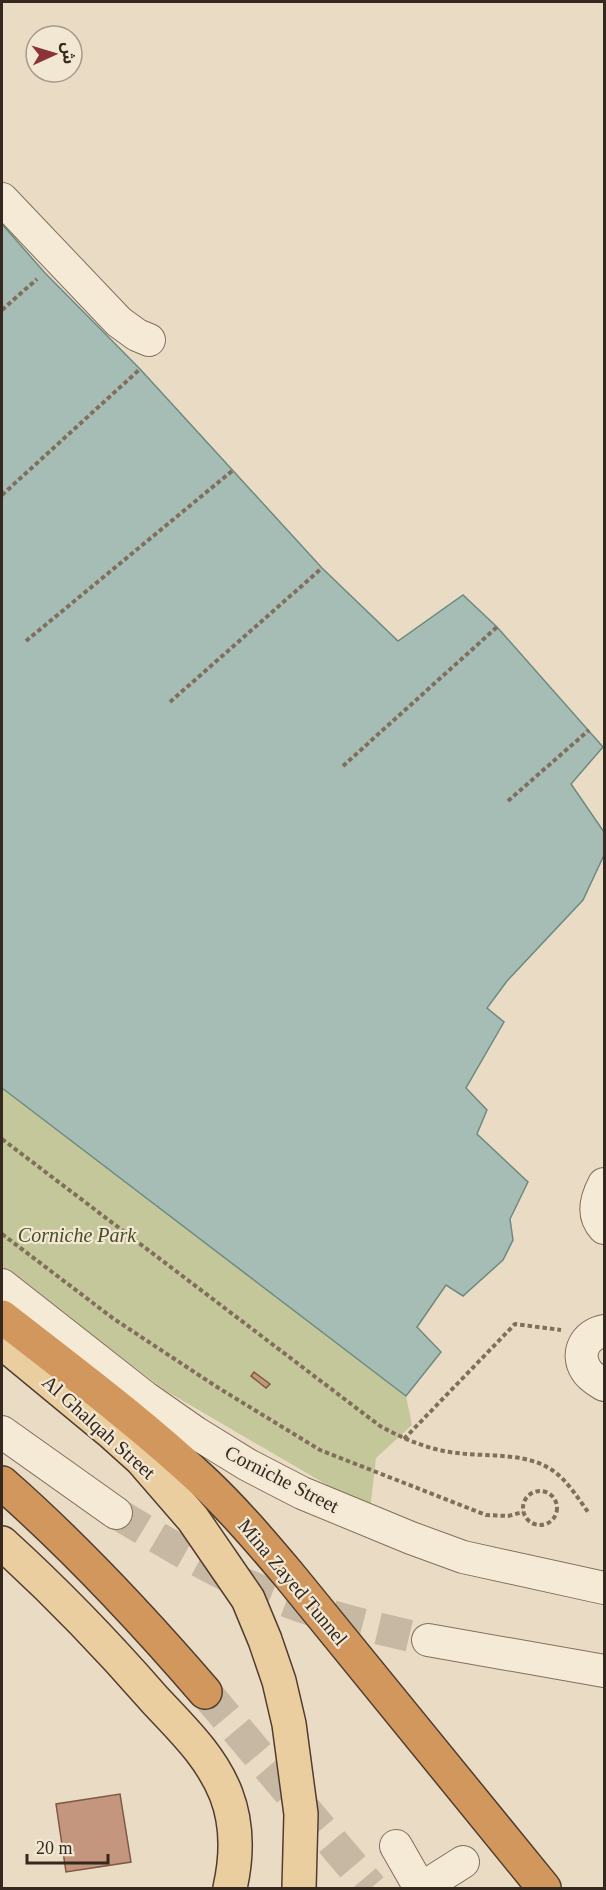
<svg xmlns="http://www.w3.org/2000/svg" width="606" height="1890" viewBox="0 0 606 1890" font-family="'Times New Roman','Noto Sans Arabic',serif">
<style>
.green{fill:#c4c799}
.water{fill:#a5bdb5;stroke:#6d8a81;stroke-width:1.5}
.building{fill:#c4967d;stroke:#7f5844;stroke-width:1.5}
.lines{fill:none;stroke-linecap:round;stroke-linejoin:round}
.minor-tunnel{stroke:#c6b8a3;stroke-width:32;stroke-dasharray:32 16;stroke-linecap:butt}
.highway-tunnel{stroke:#c6b8a3;stroke-width:33;stroke-dasharray:33 16;stroke-linecap:butt}
.minor-casing{stroke:#826e5c;stroke-width:34}
.major-casing{stroke:#503d30;stroke-width:36}
.highway-casing{stroke:#503d30;stroke-width:36}
.path{stroke:#826e5c;stroke-width:4;stroke-dasharray:4.5 3;stroke-linecap:butt}
.minor{stroke:#f5ead6;stroke-width:32}
.major{stroke:#eace9f;stroke-width:33}
.highway{stroke:#d2975c;stroke-width:33}
.labels{text-anchor:middle;stroke-width:4.5;stroke-linejoin:round;paint-order:stroke}
.park-label{font-size:20px;font-style:italic;fill:#474e27;stroke:#f2e7d3}
.street-label{font-size:20px;fill:#34281f;stroke:#f2e7d3}
</style>
<rect width="100%" height="100%" fill="#eadcc4"/>
<!-- green -->
<polygon class="green" points="2,1088 406,1396 412,1425 376,1458 370,1510 166,1391 2,1267"/>
<!-- water -->
<polygon class="water" points="2,224 45,273 140,369 322,568 398,641 463,595 497,627 603,747 571,784 604,832 604,855 583,900 507,981 487,1008 504,1022 466,1088 487,1110 477,1134 528,1182 510,1219 513,1240 503,1260 463,1296 446,1285 417,1327 441,1352 406,1396 2,1088"/>
<!-- building -->
<g class="building">
<polygon points="254,1372 270,1384 266,1388 251,1376"/>
<polygon points="120,1794 131,1862 66,1872 56,1804"/>
</g>
<g class="lines">
<!-- minor-tunnel -->
<path class="minor-tunnel" d="M116,1513C163,1541 210,1570 261,1591C314,1614 371,1627 428,1640"/>
<!-- highway-tunnel -->
<polyline class="highway-tunnel" points="205,1692 371,1888"/>
<defs>
<g id="minor">
<polyline points="2,199 119,322 137,335 149,340"/>
<path d="M604,1184C596,1199 592,1215 604,1228"/>
<polyline points="2,1285 146,1398 196,1433 248,1465 302,1493 411,1538 463,1557 604,1588"/>
<path d="M604,1331C586,1334 575,1353 586,1370C590,1377 598,1381 604,1385"/>
<polyline points="2,1432 116,1513"/>
<polyline points="428,1640 604,1671"/>
<polyline points="396,1846 420,1888"/>
<polyline points="422,1888 463,1862"/>
</g>
<g id="major">
<polyline points="2,1342 111,1432 141,1459 193,1519 248,1599 265,1640 279,1681 289,1724 301,1814 299,1888"/>
<path d="M2,1543C56,1592 107,1645 155,1700C182,1729 211,1756 226,1794C238,1825 237,1857 230,1888"/>
</g>
<g id="highway">
<path d="M2,1317C70,1370 140,1422 203,1481C234,1510 262,1543 289,1575L544,1888"/>
<path d="M2,1483C75,1547 142,1619 205,1692"/>
</g>
</defs>
<!-- minor casing -->
<use href="#minor" class="minor-casing"/>
<!-- major casing -->
<use href="#major" class="major-casing"/>
<!-- highway casing -->
<use href="#highway" class="highway-casing"/>
<!-- path -->
<g class="path">
<polyline points="2,310 37,279"/>
<polyline points="2,495 140,369"/>
<polyline points="26,641 232,471"/>
<polyline points="170,702 322,568"/>
<polyline points="343,766 497,627"/>
<polyline points="508,801 589,730"/>
<path d="M2,1139L380,1426C404,1439 429,1450 457,1453C488,1457 525,1452 552,1470C566,1479 578,1498 588,1512"/>
<polyline points="2,1234 114,1319 217,1387 320,1450 486,1515 508,1516 523,1512"/>
<polyline points="404,1439 515,1324 561,1330"/>
<circle cx="540" cy="1508" r="17"/>
</g>
<!-- minor -->
<use href="#minor" class="minor"/>
<!-- major -->
<use href="#major" class="major"/>
<!-- highway -->
<use href="#highway" class="highway"/>
</g>
<g class="labels">
<!-- park labels -->
<g class="park-label">
<text x="77" y="1242">Corniche Park</text>
</g>
<!-- street labels -->
<g class="street-label">
<text transform="translate(99 1427) rotate(42)" y="7">Al Ghalqah Street</text>
<text transform="translate(282 1479) rotate(27)" y="7">Corniche Street</text>
<text transform="translate(293 1582) rotate(50)" y="7">Mina Zayed Tunnel</text>
</g>
</g>
<!-- border -->
<rect width="606" height="1890" fill="none" stroke="#34281f" stroke-width="6"/>
<!-- north arrow -->
<g transform="translate(54 54) rotate(86)"><circle r="28" fill="#f2e7d3" stroke="#a69b8b" stroke-width="1.5"/>
<path d="M0-4.5L10 22L0 15L-10 22Z" fill="#8c3238"/>
<text y="-9" font-size="16" font-weight="bold" text-anchor="middle" fill="#34281f">ش</text>
</g>
<!-- scale -->
<path d="M27 1854v9h81v-9" fill="none" stroke="#34281f" stroke-width="3"/>
<text x="36" y="1854" font-size="18" fill="#34281f" stroke="#f2e7d3" stroke-width="4.5" paint-order="stroke">20 m</text>
</svg>
